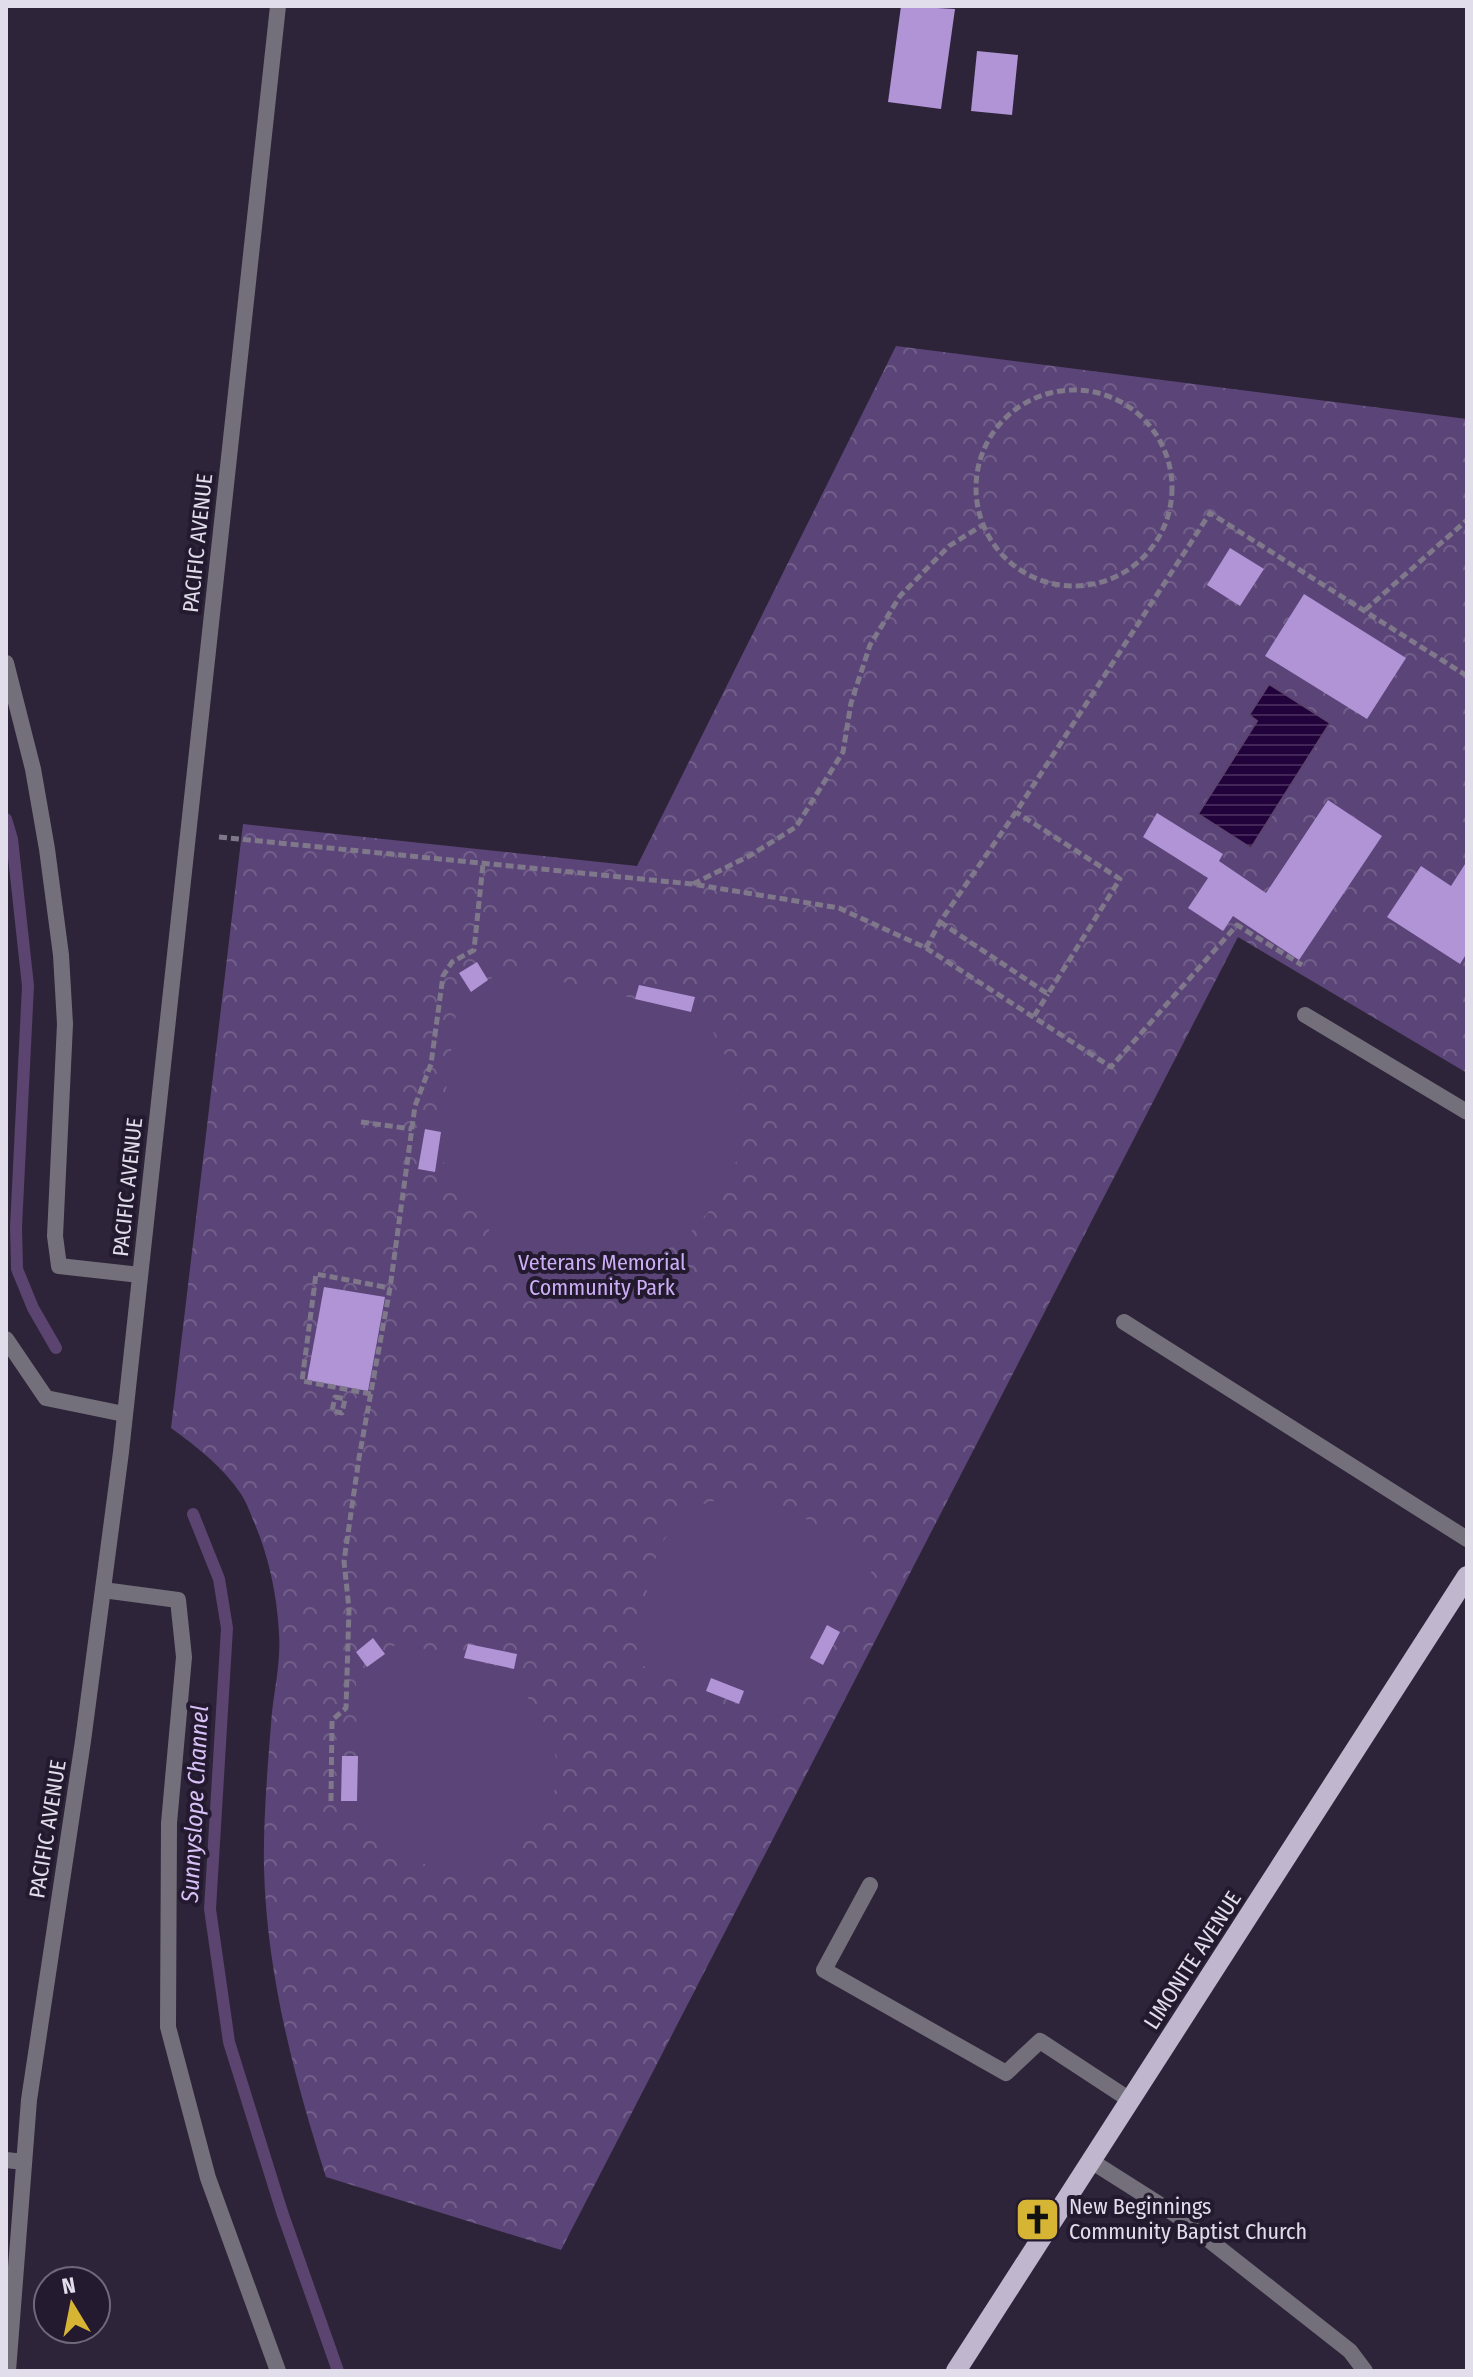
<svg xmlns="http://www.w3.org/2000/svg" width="1473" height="2377" viewBox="0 0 1473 2377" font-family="'Fira Sans Condensed',sans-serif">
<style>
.park{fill:url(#park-crowns)}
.pitch{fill:#5b4477}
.water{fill:url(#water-rules);stroke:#5b446f;stroke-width:2}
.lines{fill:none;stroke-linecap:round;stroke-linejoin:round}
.stream{stroke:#5b446f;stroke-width:12}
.building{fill:#b094d6}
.path{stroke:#7f788a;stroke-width:5;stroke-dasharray:8 4;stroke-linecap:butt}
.service{stroke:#74707b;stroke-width:16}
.minor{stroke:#74707b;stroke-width:16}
.tertiary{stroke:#74707b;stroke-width:16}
.primary{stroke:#c0b6cd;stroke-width:20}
.labels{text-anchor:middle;stroke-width:8;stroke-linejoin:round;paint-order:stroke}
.street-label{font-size:22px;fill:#e2ddeb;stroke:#231a2f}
.park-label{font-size:22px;fill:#ccaef5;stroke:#231a2f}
.poi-label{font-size:22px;fill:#e2ddeb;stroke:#231a2f;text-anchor:start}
.water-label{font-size:24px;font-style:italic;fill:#d8c1f7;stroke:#231a2f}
</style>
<defs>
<pattern id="park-crowns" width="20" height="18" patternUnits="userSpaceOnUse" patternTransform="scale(2)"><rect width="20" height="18" fill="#5b4477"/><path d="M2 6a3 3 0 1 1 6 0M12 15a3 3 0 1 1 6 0" fill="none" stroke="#725f8a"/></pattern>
<pattern id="water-rules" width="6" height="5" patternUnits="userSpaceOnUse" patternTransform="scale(2)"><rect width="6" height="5" fill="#21023a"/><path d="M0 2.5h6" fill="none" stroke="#412657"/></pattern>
</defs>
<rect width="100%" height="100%" fill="#2d2439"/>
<!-- park -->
<path class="park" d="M896,346L1467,419V1073L1238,937L561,2250L326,2177C294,2077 267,1975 264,1869C263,1820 268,1761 272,1712C275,1687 281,1659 279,1633C277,1595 269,1557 254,1522C250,1513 247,1503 241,1494C224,1468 196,1446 171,1428L243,824L637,866Z"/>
<!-- pitch -->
<g class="pitch">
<polygon points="506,969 704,1015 727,1059 742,1108 739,1155 719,1200 685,1238 638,1269 588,1278 537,1272 510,1265 497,1248 482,1214 462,1196 438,1152 458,999"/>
<path d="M732,1496L762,1498L790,1510L878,1559L802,1705L777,1716L740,1701L739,1704L641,1665C644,1609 643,1533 702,1505C711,1501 722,1499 732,1496Z"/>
<path d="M398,1643L522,1672C523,1678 523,1685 525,1690C531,1709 548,1725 553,1745C572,1812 515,1873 448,1869C437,1868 421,1864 412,1859C403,1853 393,1841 382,1838C375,1837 365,1838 358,1838L356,1676Z"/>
</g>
<!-- water -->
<polygon class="water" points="1269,684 1330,723 1251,848 1198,814 1257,721 1249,715"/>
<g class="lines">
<!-- stream -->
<g class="stream">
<polyline points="6,819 12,839 28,986 16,1227 17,1269 33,1308 56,1348"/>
<polyline points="193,1514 219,1579 227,1628 210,1909 229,2042 282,2212 338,2371"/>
</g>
</g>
<!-- building -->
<g class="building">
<polygon points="901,6 955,9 941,109 888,102"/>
<polygon points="977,51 1018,55 1012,115 971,111"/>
<polygon points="1230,548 1264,569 1240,606 1207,585"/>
<polygon points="1304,594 1406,658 1367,719 1265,656"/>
<polygon points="1328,800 1382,836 1299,960 1233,916 1223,931 1188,908 1208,878 1143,837 1157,813 1223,854 1219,861 1266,893"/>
<polygon points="1467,861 1467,953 1460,964 1387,917 1421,866 1451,886"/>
<polygon points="477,962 488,980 471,992 459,973"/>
<polygon points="639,985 695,997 691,1012 635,999"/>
<polygon points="425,1129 441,1132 435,1172 418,1169"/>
<polygon points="324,1287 385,1297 368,1391 307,1380"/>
<polygon points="827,1625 840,1632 823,1665 810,1658"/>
<polygon points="373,1638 385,1654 367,1667 356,1652"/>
<polygon points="468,1644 517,1654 514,1669 464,1658"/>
<polygon points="711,1678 744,1691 739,1704 706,1691"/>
<polygon points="342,1756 358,1756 357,1801 341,1801"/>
</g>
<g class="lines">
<!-- path -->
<g class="path">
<circle cx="1074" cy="488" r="98"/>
<polyline points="1365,610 1467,520"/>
<polyline points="219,837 692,884 839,908 926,948 1111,1067 1237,925 1302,965"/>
<polyline points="693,884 751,855 796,827 843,752 851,703 870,645 900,596 949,546 981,526"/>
<polyline points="940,922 1048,994 1120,879 1016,812"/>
<polyline points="926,948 940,922 1016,812 1210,513 1467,676"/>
<polyline points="1034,1016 1048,994"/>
<polyline points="361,1122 412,1129"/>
<polyline points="371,1394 302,1381 316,1274 390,1288"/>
<polygon points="335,1397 345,1399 342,1413 332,1411"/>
<polyline points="331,1801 332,1720 346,1708 349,1609 344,1561 359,1458 390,1288 415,1106 431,1064 443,976 452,962 474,950 483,864"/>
</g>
<!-- service -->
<g class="service">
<polyline points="6,663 33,769 47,849 61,955 65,1024 55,1236 59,1266 140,1275"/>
<polyline points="1305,1015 1467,1112"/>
<polyline points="1124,1322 1467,1539"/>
<polyline points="6,1339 46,1398 124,1414"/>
<polyline points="103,1590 178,1600 184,1657 169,1823 168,2027 208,2178 278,2371"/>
<polyline points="870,1885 824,1970 1006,2073 1040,2041 1130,2100"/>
<polyline points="1091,2161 1181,2218 1350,2351 1365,2371"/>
</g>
<!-- minor -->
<polyline class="minor" points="6,2160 24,2162"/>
<!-- tertiary -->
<polyline class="tertiary" points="8,2371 29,2100 83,1741 121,1452 278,6"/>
<!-- primary -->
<polyline class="primary" points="956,2371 1467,1576"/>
</g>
<!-- icons -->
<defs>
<symbol id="church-square" viewBox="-11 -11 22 22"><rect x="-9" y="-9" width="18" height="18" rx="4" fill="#d6b534" stroke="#231a2f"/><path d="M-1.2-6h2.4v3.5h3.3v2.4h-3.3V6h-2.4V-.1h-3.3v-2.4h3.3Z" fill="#111"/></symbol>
</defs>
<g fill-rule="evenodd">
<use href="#church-square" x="1012" y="2194" width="51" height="51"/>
</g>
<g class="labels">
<!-- street labels -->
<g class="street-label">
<text transform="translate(197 543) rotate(-84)" y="8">PACIFIC AVENUE</text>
<text transform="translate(127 1187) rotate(-84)" y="8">PACIFIC AVENUE</text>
<text transform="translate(47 1829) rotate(-81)" y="8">PACIFIC AVENUE</text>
<text transform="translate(1192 1960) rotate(-57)" y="8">LIMONITE AVENUE</text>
</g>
<!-- park labels -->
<g class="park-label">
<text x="602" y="1270">Veterans Memorial<tspan x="602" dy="25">Community Park</tspan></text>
</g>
<!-- poi labels -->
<g class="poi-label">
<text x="1069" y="2214">New Beginnings<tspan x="1069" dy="25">Community Baptist Church</tspan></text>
</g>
<!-- water labels -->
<g class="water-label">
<text transform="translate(195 1804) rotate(-87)" y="8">Sunnyslope Channel</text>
</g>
</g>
<!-- border -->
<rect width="1473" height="2377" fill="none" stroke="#e2ddeb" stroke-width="16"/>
<!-- north arrow -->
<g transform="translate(72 2305) rotate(350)"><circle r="38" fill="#231a2f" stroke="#6f687a" stroke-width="2"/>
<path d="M0-6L14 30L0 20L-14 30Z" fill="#d6b534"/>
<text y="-12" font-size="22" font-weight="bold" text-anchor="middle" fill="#e2ddeb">N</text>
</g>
</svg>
